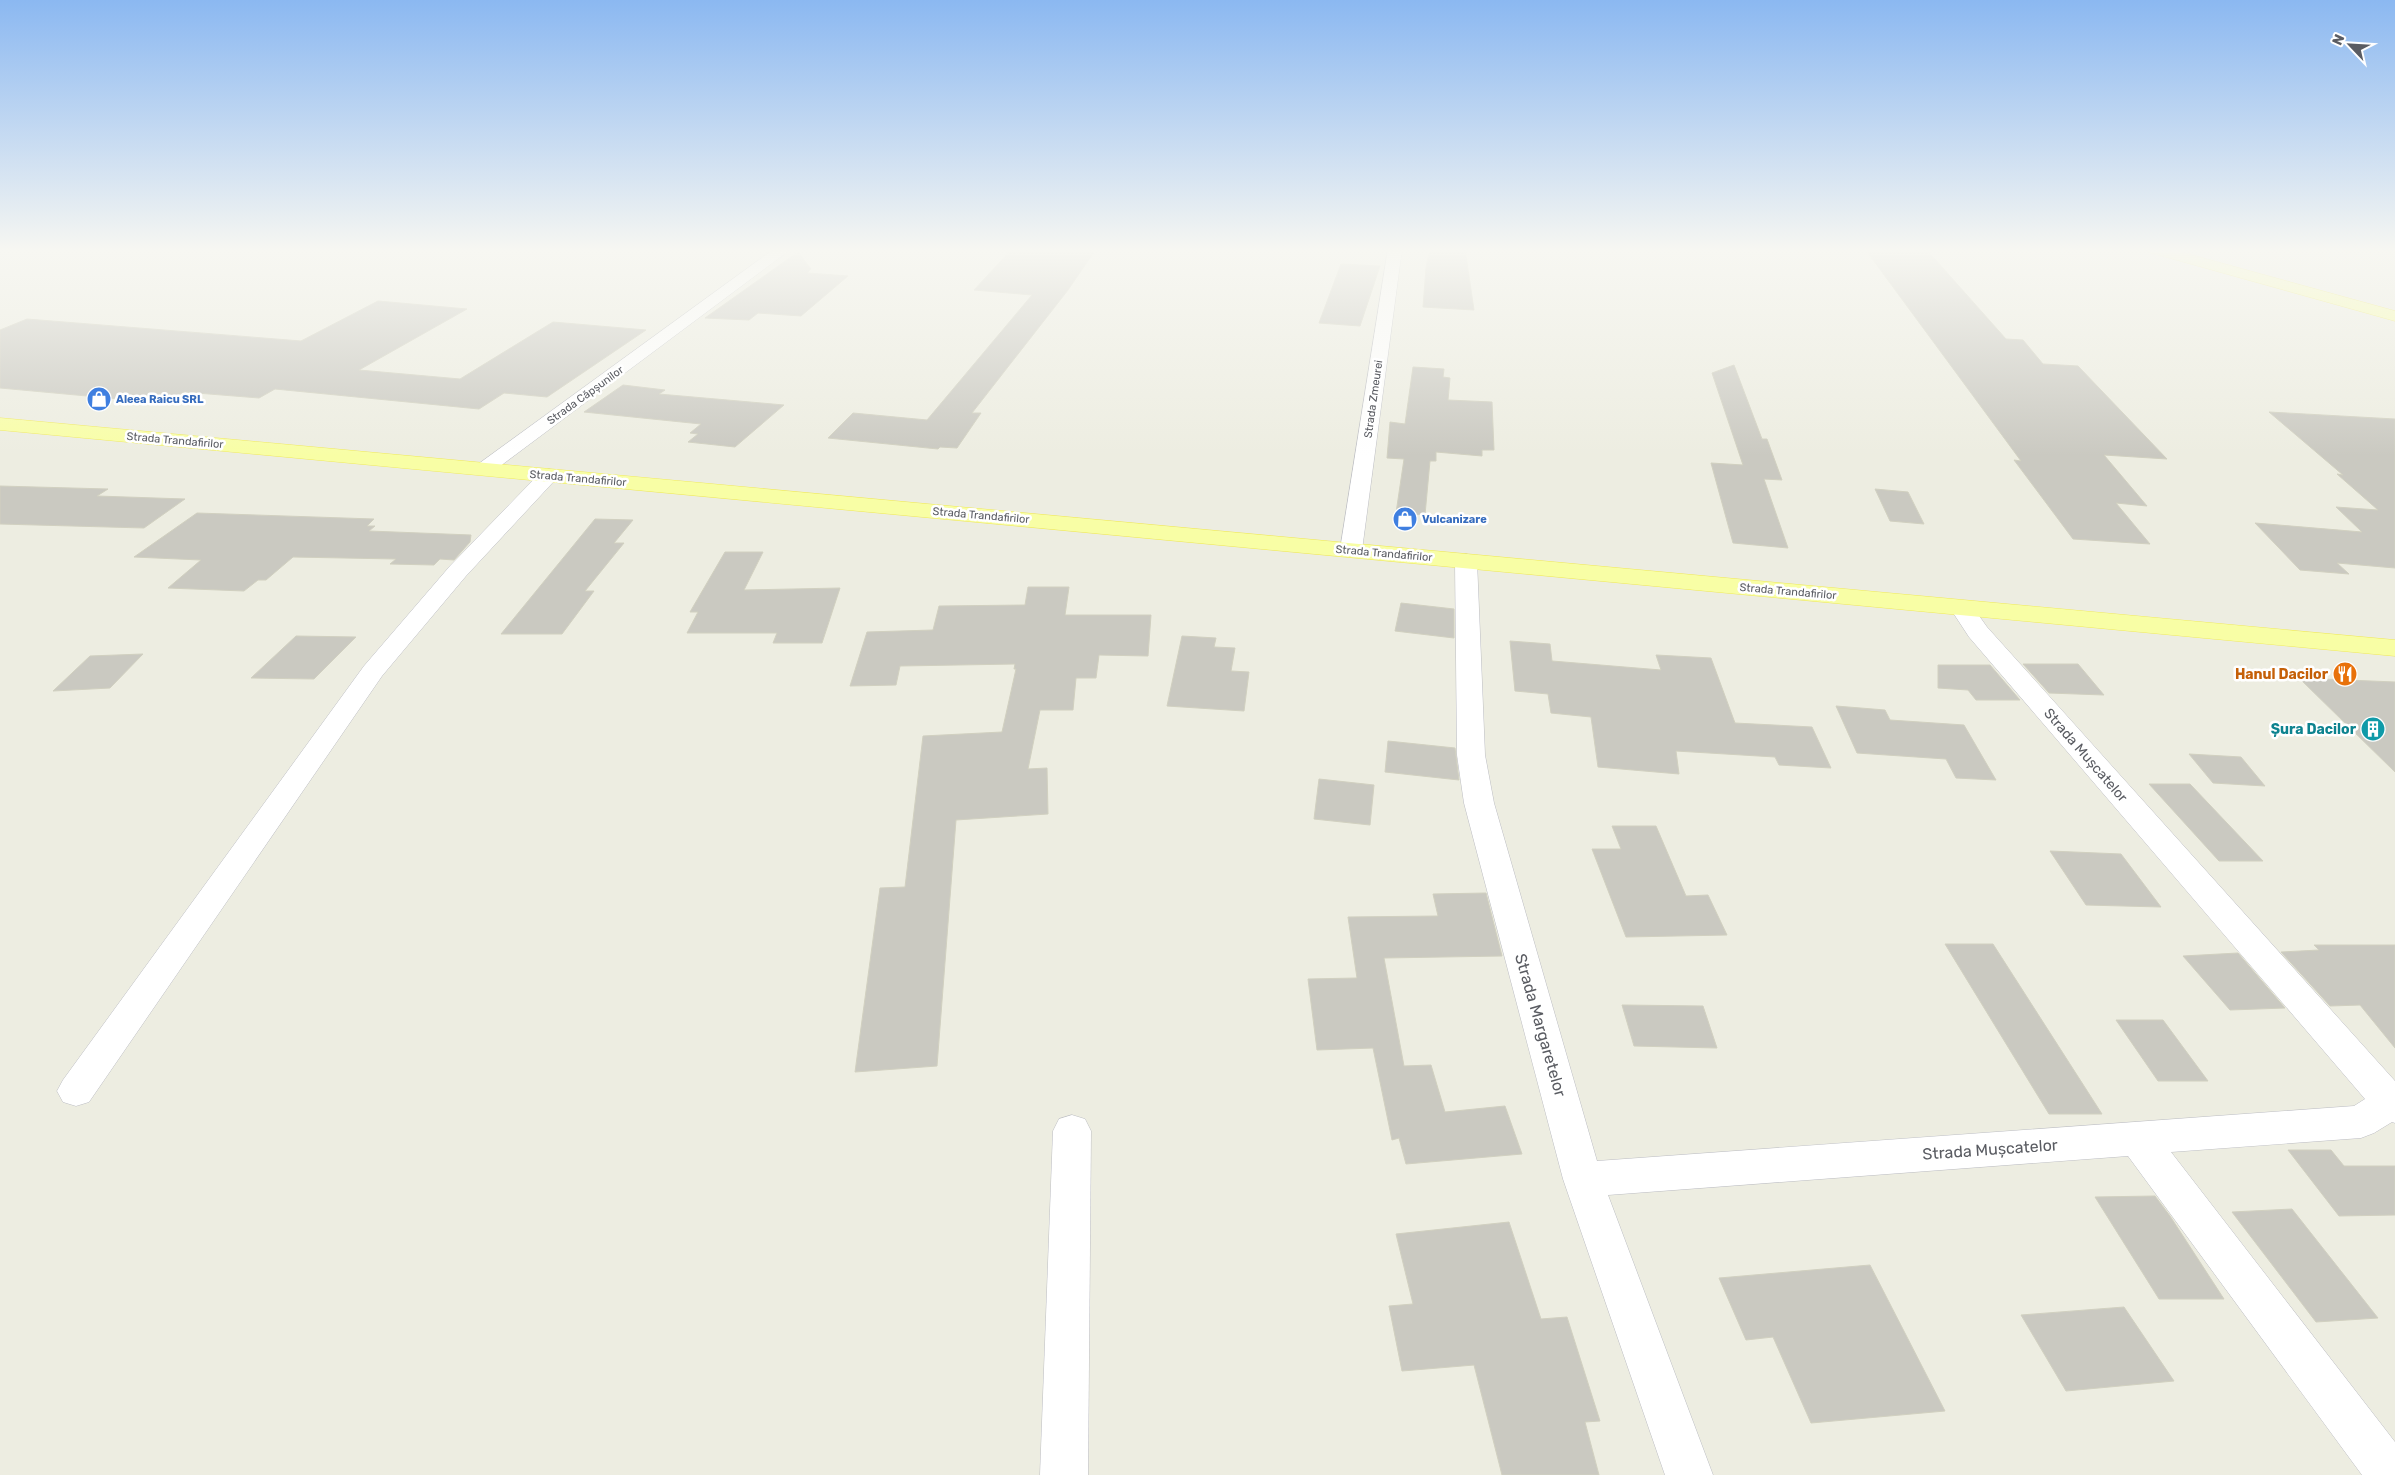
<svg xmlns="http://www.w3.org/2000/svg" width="2395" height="1475" viewBox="0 0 2395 1475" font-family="Rubik,sans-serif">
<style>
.building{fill:#cac9c1;stroke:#d1d0c0}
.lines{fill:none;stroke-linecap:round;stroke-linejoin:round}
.street-casing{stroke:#bcbdc3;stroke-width:1}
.primary-casing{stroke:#f0e957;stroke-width:1}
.street{fill:#fff;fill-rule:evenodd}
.primary{fill:#f8fea5;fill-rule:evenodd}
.labels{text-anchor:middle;stroke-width:5;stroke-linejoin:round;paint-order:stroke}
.far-street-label{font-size:11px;fill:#5a5c62;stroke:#fff}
.far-shop-label{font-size:11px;font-weight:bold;fill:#366cbe;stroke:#fff;text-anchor:start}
.food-label{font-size:14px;font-weight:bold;fill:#c56008;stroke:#fff;text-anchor:end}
.culture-label{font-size:14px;font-weight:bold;fill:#0d838f;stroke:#fff;text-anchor:end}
.street-label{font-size:14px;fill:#5a5c62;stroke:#fff}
.near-street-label{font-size:16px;fill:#5a5c62;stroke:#fff}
</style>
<rect width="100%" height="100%" fill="#edede1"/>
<!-- building -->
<g class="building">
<polygon points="1012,249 1096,249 1068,290 972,413 981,413 957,448 940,447 938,449 828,438 853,413 927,420 1032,295 974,290"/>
<polygon points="1430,249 1465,249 1474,310 1423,307 1426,268"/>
<polygon points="1865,249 1926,249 2006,339 2023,340 2043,364 2078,366 2167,459 2104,455 2147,506 2116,503 2150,544 2073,539 2014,460 2021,461"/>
<polygon points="798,252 811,269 807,273 848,276 801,316 758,313 749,320 705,318"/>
<polygon points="1341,264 1380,266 1360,326 1319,323"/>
<polygon points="378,301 467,309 359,370 460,379 553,322 646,330 547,397 504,393 479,409 275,389 259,398 184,392 163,403 0,388 0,330 27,319 301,341"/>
<polygon points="1734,365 1762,439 1767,439 1782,480 1764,479 1788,548 1733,543 1711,463 1743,465 1712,373"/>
<polygon points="1413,367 1444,369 1443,377 1450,378 1448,400 1492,402 1494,450 1482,450 1482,456 1436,452 1436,461 1430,461 1425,515 1396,513 1404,459 1387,458 1390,422 1405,424"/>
<polygon points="623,385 665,390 659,394 784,405 735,447 688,442 698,434 690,433 701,424 584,412"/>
<polygon points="2269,412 2395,419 2395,568 2337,563 2349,574 2300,570 2255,523 2362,532 2336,507 2378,510 2337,474 2343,475"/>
<polygon points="0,486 108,489 97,496 185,499 144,528 0,524"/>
<polygon points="1875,489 1908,492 1924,524 1890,521"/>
<polygon points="197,513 374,519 367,526 375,526 369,531 471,535 470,542 454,560 440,559 434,565 390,564 396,559 293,557 266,580 258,580 244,591 168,588 201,560 134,557"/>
<polygon points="595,519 633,520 614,543 624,543 585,591 594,591 562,634 501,634"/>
<polygon points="725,552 763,552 744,590 840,588 822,643 773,643 777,633 687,633 698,612 690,612"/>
<polygon points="1028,587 1069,587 1065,615 1151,615 1148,656 1099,655 1096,678 1076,678 1073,710 1040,710 1028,769 1047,768 1048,814 956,820 937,1066 855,1072 880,888 905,887 923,736 1002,732 1016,669 1014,669 1015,664 900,666 896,685 850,686 867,632 933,630 939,606 1025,605"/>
<polygon points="1401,603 1454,609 1454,638 1395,631"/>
<polygon points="296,636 356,637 314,679 251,678"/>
<polygon points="1182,636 1216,638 1214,647 1235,648 1231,671 1249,672 1244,711 1167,706"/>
<polygon points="1510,641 1550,644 1552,661 1661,670 1656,655 1711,658 1735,723 1812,727 1831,768 1779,765 1775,757 1676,751 1679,774 1598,767 1591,717 1551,713 1548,694 1515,691"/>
<polygon points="143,654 110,688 53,691 90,656"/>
<polygon points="2023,664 2078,664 2104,695 2049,693"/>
<polygon points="1938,665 1990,665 2020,700 1976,700 1968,690 1938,688"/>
<polygon points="2299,678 2395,682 2395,772"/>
<polygon points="1836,706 1885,710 1890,720 1964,725 1996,780 1956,778 1946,759 1857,753"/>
<polygon points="1388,741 1455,748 1459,780 1385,772"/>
<polygon points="2189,754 2241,757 2265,786 2213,783"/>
<polygon points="1319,779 1374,785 1370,825 1314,819"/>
<polygon points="2149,784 2190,784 2263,861 2219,861"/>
<polygon points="1612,826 1656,826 1686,896 1708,895 1727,935 1626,937 1592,849 1621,849"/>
<polygon points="2050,851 2121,854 2161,907 2086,905"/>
<polygon points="1486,893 1502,956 1384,958 1404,1066 1431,1065 1445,1112 1505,1106 1522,1154 1406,1164 1399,1138 1392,1140 1373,1048 1317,1050 1308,979 1357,978 1348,917 1438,916 1433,894"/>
<polygon points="1945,944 1993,944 2102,1114 2049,1114"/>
<polygon points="2314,945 2395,945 2395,1048 2360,1005 2330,1006 2281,952 2319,950"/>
<polygon points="2238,953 2285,1008 2230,1010 2183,956"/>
<polygon points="1622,1005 1703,1006 1717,1048 1634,1046"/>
<polygon points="2116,1020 2163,1020 2208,1081 2158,1081"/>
<polygon points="2288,1150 2331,1150 2344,1166 2395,1166 2395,1215 2339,1216"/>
<polygon points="2155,1196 2170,1216 2224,1299 2159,1299 2095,1197"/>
<polygon points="2292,1209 2378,1318 2316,1322 2232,1212"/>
<polygon points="1509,1222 1541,1319 1567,1317 1600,1421 1585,1422 1599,1475 1502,1475 1474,1365 1402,1371 1389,1306 1413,1304 1396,1234"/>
<polygon points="1870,1265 1945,1411 1811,1423 1773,1337 1746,1340 1719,1278"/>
<polygon points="2124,1307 2174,1381 2066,1391 2021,1315"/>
</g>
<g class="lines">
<defs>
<g id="street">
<polygon points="774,249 791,249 491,473 484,475 477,473 474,469 477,465"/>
<polygon points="1388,249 1402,249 1362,550 1359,555 1351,557 1343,555 1340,550"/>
<polygon points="549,469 556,471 559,475 556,479 466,576 382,676 89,1102 76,1106 63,1102 57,1091 63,1080 364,666 450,566 542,471"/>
<polygon points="1466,554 1474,556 1477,561 1485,755 1494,803 1597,1161 2354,1106 2365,1099 1969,637 1950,608 1954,603 1962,601 1970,603 1987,627 2395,1081 2395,1123 2392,1122 2374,1133 2361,1138 2171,1152 2395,1442 2395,1475 2362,1475 2128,1156 1608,1195 1713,1475 1665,1475 1563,1179 1464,803 1457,755 1455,561 1458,556"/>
<polygon points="1072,1115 1085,1119 1091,1131 1088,1475 1040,1475 1053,1131 1059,1119"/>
</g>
<g id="primary">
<polygon points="2146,249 2170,249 2395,311 2395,321 2148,252"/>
<polygon points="0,418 2395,640 2395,656 0,430"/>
</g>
</defs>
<!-- street casing -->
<use href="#street" class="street-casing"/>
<!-- primary casing -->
<use href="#primary" class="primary-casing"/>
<!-- street -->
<use href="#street" class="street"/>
<!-- primary -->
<use href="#primary" class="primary"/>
</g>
<!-- sky -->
<linearGradient id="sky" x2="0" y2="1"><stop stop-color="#8bb8f1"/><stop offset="0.55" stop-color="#f7f7f2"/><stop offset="1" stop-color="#f7f7f2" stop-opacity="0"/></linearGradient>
<rect width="2395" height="456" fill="url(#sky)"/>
<!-- icons -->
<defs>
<symbol id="shop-disc" viewBox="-11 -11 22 22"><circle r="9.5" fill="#3f7fe0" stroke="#fff"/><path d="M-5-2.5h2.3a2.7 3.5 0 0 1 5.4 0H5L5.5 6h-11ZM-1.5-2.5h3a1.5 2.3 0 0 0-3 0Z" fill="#fff"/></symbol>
<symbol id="restaurant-disc" viewBox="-11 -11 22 22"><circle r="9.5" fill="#e8710a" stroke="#fff"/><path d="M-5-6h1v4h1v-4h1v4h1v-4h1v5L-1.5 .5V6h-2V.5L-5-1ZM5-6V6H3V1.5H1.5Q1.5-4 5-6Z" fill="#fff"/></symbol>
<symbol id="building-disc" viewBox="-11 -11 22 22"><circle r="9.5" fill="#0f9aa8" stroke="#fff"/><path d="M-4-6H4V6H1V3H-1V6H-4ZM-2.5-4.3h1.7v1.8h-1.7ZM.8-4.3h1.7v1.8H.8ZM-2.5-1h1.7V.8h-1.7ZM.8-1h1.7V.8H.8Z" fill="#fff"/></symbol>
</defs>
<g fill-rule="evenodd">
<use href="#shop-disc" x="85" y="385" width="28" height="28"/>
<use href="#shop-disc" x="1391" y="505" width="28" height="28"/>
<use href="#restaurant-disc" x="2331" y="660" width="28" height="28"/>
<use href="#building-disc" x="2359" y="715" width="28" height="28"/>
</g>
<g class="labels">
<!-- far-street labels -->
<g class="far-street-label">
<text transform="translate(585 395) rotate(-36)" y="4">Strada Căpșunilor</text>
<text transform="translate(1373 399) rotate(-82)" y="4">Strada Zmeurei</text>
<text transform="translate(175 440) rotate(5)" y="4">Strada Trandafirilor</text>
<text transform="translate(578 478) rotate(5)" y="4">Strada Trandafirilor</text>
<text transform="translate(981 515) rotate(5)" y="4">Strada Trandafirilor</text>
<text transform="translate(1384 553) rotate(5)" y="4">Strada Trandafirilor</text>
<text transform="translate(1788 591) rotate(5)" y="4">Strada Trandafirilor</text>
</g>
<!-- far-shop labels -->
<g class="far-shop-label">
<text x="116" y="403">Aleea Raicu SRL</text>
<text x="1422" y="523">Vulcanizare</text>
</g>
<!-- food labels -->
<g class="food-label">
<text x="2328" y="679">Hanul Dacilor</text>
</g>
<!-- culture labels -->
<g class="culture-label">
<text x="2356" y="734">Șura Dacilor</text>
</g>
<!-- street labels -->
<g class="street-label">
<text transform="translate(2086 755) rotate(49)" y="5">Strada Mușcatelor</text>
</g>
<!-- near-street labels -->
<g class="near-street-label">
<text transform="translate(1541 1025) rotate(74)" y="6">Strada Margaretelor</text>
<text transform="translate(1990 1149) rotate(-4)" y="6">Strada Mușcatelor</text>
</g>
</g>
<!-- north arrow -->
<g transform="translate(2350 45) rotate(295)" stroke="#ffffff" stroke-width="4" paint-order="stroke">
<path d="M0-4L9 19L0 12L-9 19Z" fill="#5a5c62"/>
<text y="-8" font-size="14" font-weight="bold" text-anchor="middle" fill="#5a5c62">N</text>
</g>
</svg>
